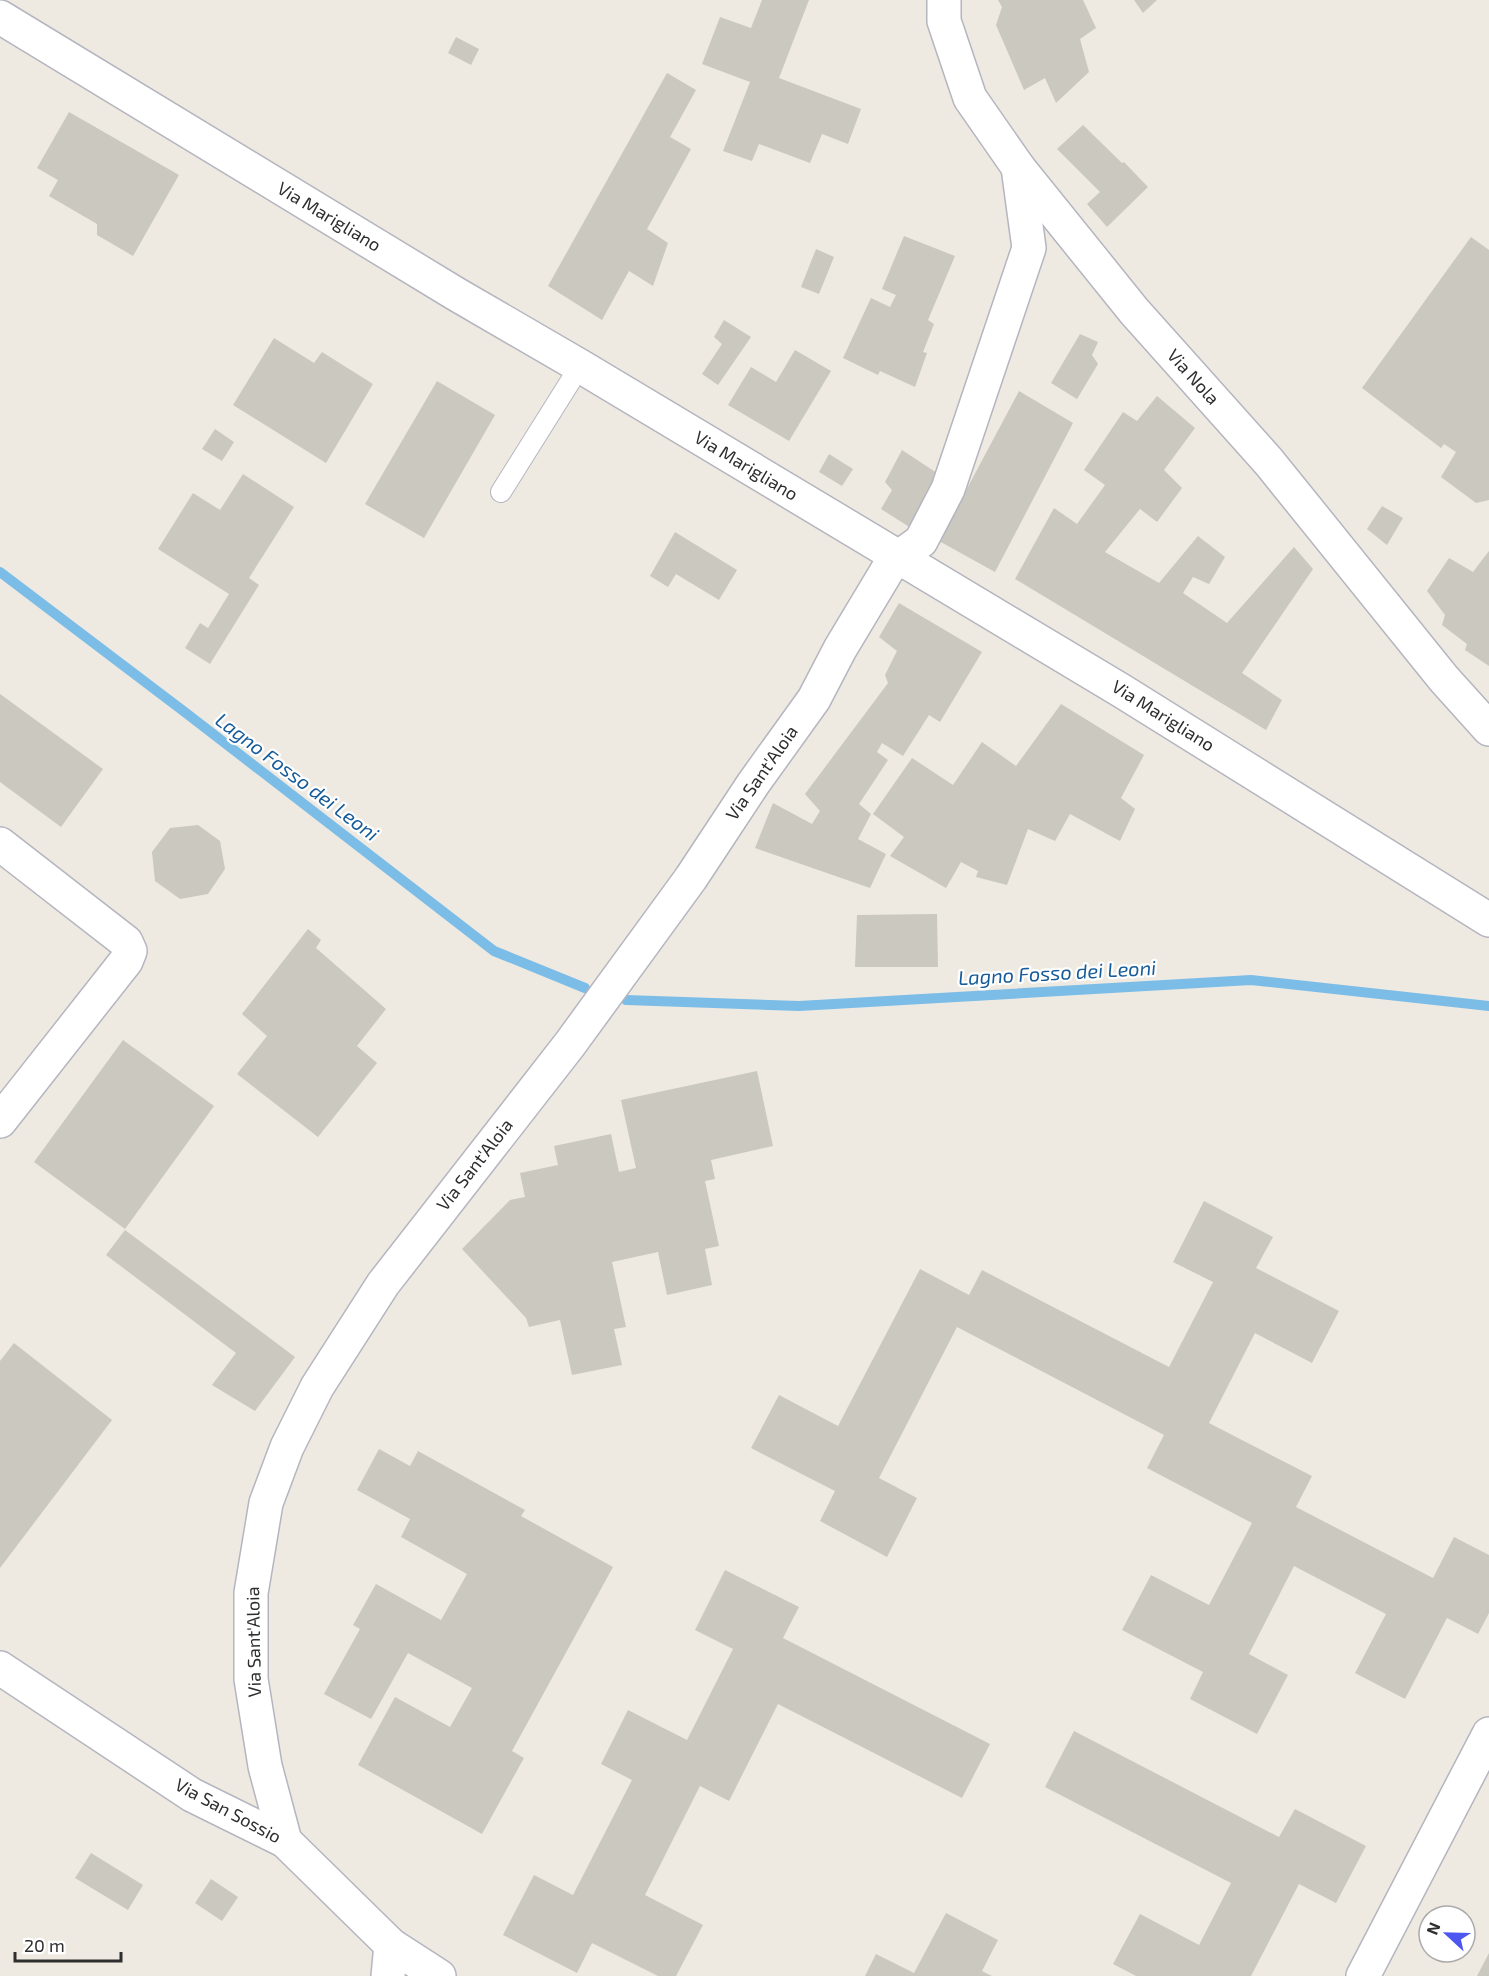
<svg xmlns="http://www.w3.org/2000/svg" width="1489" height="1976" viewBox="0 0 1489 1976" font-family="'Exo 2',sans-serif">
<style>
.lines{fill:none;stroke-linecap:round;stroke-linejoin:round}
.stream{stroke:#7cbde8;stroke-width:10}
.building{fill:#cac8bf}
.lane-casing{stroke:#b5b5c0;stroke-width:22}
.street-casing{stroke:#b5b5c0;stroke-width:36}
.secondary-casing{stroke:#b5b5c0;stroke-width:36}
.lane{stroke:#fff;stroke-width:20}
.street{stroke:#fff;stroke-width:33}
.secondary{stroke:#fff;stroke-width:33}
.labels{text-anchor:middle;stroke-width:4.5;stroke-linejoin:round;paint-order:stroke}
.street-label{font-size:18px;fill:#2e2e2e;stroke:#fff}
.water-label{font-size:20px;font-style:italic;fill:#165b99;stroke:#fff}
</style>
<rect width="100%" height="100%" fill="#eeeae1"/>
<g class="lines">
<!-- stream -->
<g class="stream">
<polyline points="0,572 186,713 494,951 585,988"/>
<polyline points="626,1000 799,1006 1251,980 1489,1006"/>
</g>
</g>
<!-- building -->
<g class="building">
<polygon points="762,0 809,0 779,78 861,109 848,144 822,134 810,163 759,144 752,161 723,151 750,82 702,64 720,17 751,28"/>
<polygon points="998,0 1083,0 1096,28 1080,39 1089,72 1056,103 1045,78 1024,90 996,25 1002,7"/>
<polygon points="1134,0 1157,0 1143,13"/>
<polygon points="456,37 479,49 471,65 448,53"/>
<polygon points="667,73 696,90 670,137 691,149 647,229 668,243 653,286 629,271 602,320 548,286"/>
<polygon points="69,112 179,175 133,256 97,235 97,224 49,196 58,180 37,168"/>
<polygon points="1083,125 1122,163 1124,162 1148,187 1107,227 1087,204 1100,192 1057,149"/>
<polygon points="904,236 955,256 928,320 934,324 923,352 927,353 915,387 880,371 878,375 843,358 871,298 890,307 896,295 882,289"/>
<polygon points="1471,237 1489,250 1489,500 1476,503 1441,477 1456,452 1444,444 1441,448 1362,388"/>
<polygon points="816,249 834,257 819,294 801,287"/>
<polygon points="724,320 751,337 718,385 702,374 722,344 714,337"/>
<polygon points="1080,334 1098,342 1092,355 1098,364 1077,399 1051,383"/>
<polygon points="274,338 314,363 322,352 373,384 326,463 233,405"/>
<polygon points="795,350 831,371 789,441 728,405 751,367 776,382"/>
<polygon points="437,381 495,415 424,538 365,504"/>
<polygon points="1019,391 1073,423 995,572 939,541"/>
<polygon points="1157,396 1195,428 1164,470 1182,488 1157,522 1140,509 1105,552 1159,583 1198,536 1225,557 1209,584 1193,577 1183,593 1227,623 1294,547 1313,569 1242,673 1282,700 1266,730 1015,579 1054,508 1077,524 1105,485 1084,470 1123,412 1137,421"/>
<polygon points="215,429 234,442 222,461 202,449"/>
<polygon points="902,450 943,477 914,530 881,509 892,490 885,482"/>
<polygon points="829,454 853,469 842,486 819,472"/>
<polygon points="243,474 294,507 249,578 259,585 210,664 185,648 200,623 208,628 229,594 158,549 193,493 220,510"/>
<polygon points="1382,506 1403,518 1387,545 1367,529"/>
<polygon points="675,532 737,570 719,600 676,574 668,587 650,576"/>
<polygon points="1489,551 1489,666 1465,650 1467,644 1442,625 1445,615 1427,591 1449,558 1473,572"/>
<polygon points="899,603 982,652 940,722 929,715 903,756 882,743 877,752 888,760 859,804 871,814 858,839 886,854 870,888 755,848 773,803 812,824 820,811 805,794 888,683 885,675 897,651 879,637"/>
<polygon points="0,694 103,769 61,827 0,782"/>
<polygon points="1061,704 1144,755 1121,798 1135,809 1120,841 1070,814 1055,841 1028,829 1007,885 976,877 978,871 961,862 946,888 890,856 904,837 873,814 912,758 953,785 982,742 1016,766"/>
<polygon points="198,825 220,841 225,869 208,894 180,899 155,881 152,852 170,828"/>
<polygon points="937,914 938,967 855,967 857,915"/>
<polygon points="308,929 321,940 316,948 386,1009 357,1046 377,1063 318,1137 237,1074 267,1036 242,1014"/>
<polygon points="123,1040 214,1106 125,1229 34,1162"/>
<polygon points="757,1071 773,1146 711,1160 715,1179 705,1181 719,1246 705,1249 712,1285 667,1295 658,1252 612,1262 626,1327 614,1329 622,1365 572,1375 560,1320 529,1327 526,1318 462,1249 510,1200 525,1197 520,1173 558,1165 554,1146 611,1134 619,1172 636,1168 621,1100"/>
<polygon points="1204,1201 1273,1237 1256,1268 1339,1311 1312,1363 1255,1333 1209,1423 1312,1476 1296,1507 1433,1578 1454,1537 1489,1555 1489,1613 1478,1634 1447,1618 1405,1699 1355,1673 1386,1614 1294,1566 1249,1654 1288,1675 1257,1734 1190,1699 1203,1672 1122,1630 1151,1575 1209,1605 1252,1523 1147,1468 1164,1435 957,1327 879,1478 917,1498 887,1557 820,1521 835,1491 751,1448 779,1395 838,1426 920,1269 969,1295 982,1270 1169,1367 1213,1282 1173,1262"/>
<polygon points="125,1230 295,1357 255,1411 212,1385 236,1353 106,1255"/>
<polygon points="14,1343 112,1420 0,1568 0,1361"/>
<polygon points="379,1449 410,1466 418,1451 525,1510 521,1516 613,1567 512,1751 524,1758 482,1834 358,1765 395,1697 450,1727 472,1688 408,1653 371,1719 324,1694 360,1629 353,1625 376,1584 441,1620 467,1574 401,1537 410,1519 357,1490"/>
<polygon points="725,1570 799,1607 783,1638 990,1744 962,1798 778,1704 729,1801 700,1786 645,1895 703,1925 676,1976 658,1976 592,1943 577,1973 503,1935 534,1875 573,1895 632,1780 601,1764 628,1710 687,1740 733,1649 695,1630"/>
<polygon points="1074,1731 1279,1837 1295,1809 1366,1846 1336,1903 1299,1884 1251,1976 1136,1976 1113,1964 1140,1914 1199,1945 1231,1883 1045,1787"/>
<polygon points="91,1853 143,1885 128,1910 75,1878"/>
<polygon points="211,1879 238,1897 222,1921 195,1903"/>
<polygon points="946,1913 998,1940 982,1971 992,1976 865,1976 876,1954 914,1973"/>
<polygon points="1489,1953 1489,1976 1477,1976"/>
</g>
<g class="lines">
<defs>
<polyline id="lane" points="501,492 580,366"/>
<g id="street">
<polyline points="0,844 126,942 130,951 126,961 0,1121"/>
<polyline points="0,1668 192,1795 285,1841 391,1945 439,1976"/>
<polyline points="285,1841 265,1766 251,1679 251,1593 266,1503 287,1447 317,1387 383,1284 570,1044 691,878 753,784 814,699 840,649 888,569 899,557 921,541 948,489 1029,248 1018,167"/>
<polyline points="388,1976 391,1945"/>
<polyline points="1363,1976 1489,1734"/>
</g>
<g id="secondary">
<polyline points="944,0 944,21 970,98 1018,167 1134,311 1269,462 1444,679 1489,729"/>
<polyline points="0,17 456,294 580,366 1122,691 1489,920"/>
</g>
</defs>
<!-- lane casing -->
<use href="#lane" class="lane-casing"/>
<!-- street casing -->
<use href="#street" class="street-casing"/>
<!-- secondary casing -->
<use href="#secondary" class="secondary-casing"/>
<!-- lane -->
<use href="#lane" class="lane"/>
<!-- street -->
<use href="#street" class="street"/>
<!-- secondary -->
<use href="#secondary" class="secondary"/>
</g>
<g class="labels">
<!-- street labels -->
<g class="street-label">
<text transform="translate(329 217) rotate(31)" y="6">Via Marigliano</text>
<text transform="translate(1193 377) rotate(48)" y="6">Via Nola</text>
<text transform="translate(746 466) rotate(31)" y="6">Via Marigliano</text>
<text transform="translate(1163 716) rotate(32)" y="6">Via Marigliano</text>
<text transform="translate(762 773) rotate(-55)" y="6">Via Sant'Aloia</text>
<text transform="translate(475 1165) rotate(-52)" y="6">Via Sant'Aloia</text>
<text transform="translate(254 1642) rotate(-91)" y="6">Via Sant'Aloia</text>
<text transform="translate(228 1811) rotate(28)" y="6">Via San Sossio</text>
</g>
<!-- water labels -->
<g class="water-label">
<text transform="translate(297 777) rotate(37)" y="7">Lagno Fosso dei Leoni</text>
<text transform="translate(1057 973) rotate(-3)" y="7">Lagno Fosso dei Leoni</text>
</g>
</g>
<!-- north arrow -->
<g transform="translate(1447 1934) rotate(292)"><circle r="28" fill="#ffffff" stroke="#ababab" stroke-width="1.5"/>
<path d="M0-4.5L10 22L0 15L-10 22Z" fill="#4d56ef"/>
<text y="-9" font-size="16" font-weight="bold" text-anchor="middle" fill="#2e2e2e">N</text>
</g>
<!-- scale -->
<path d="M15 1952v9h106v-9" fill="none" stroke="#2e2e2e" stroke-width="3"/>
<text x="24" y="1952" font-size="18" fill="#2e2e2e" stroke="#ffffff" stroke-width="4.5" paint-order="stroke">20 m</text>
</svg>
